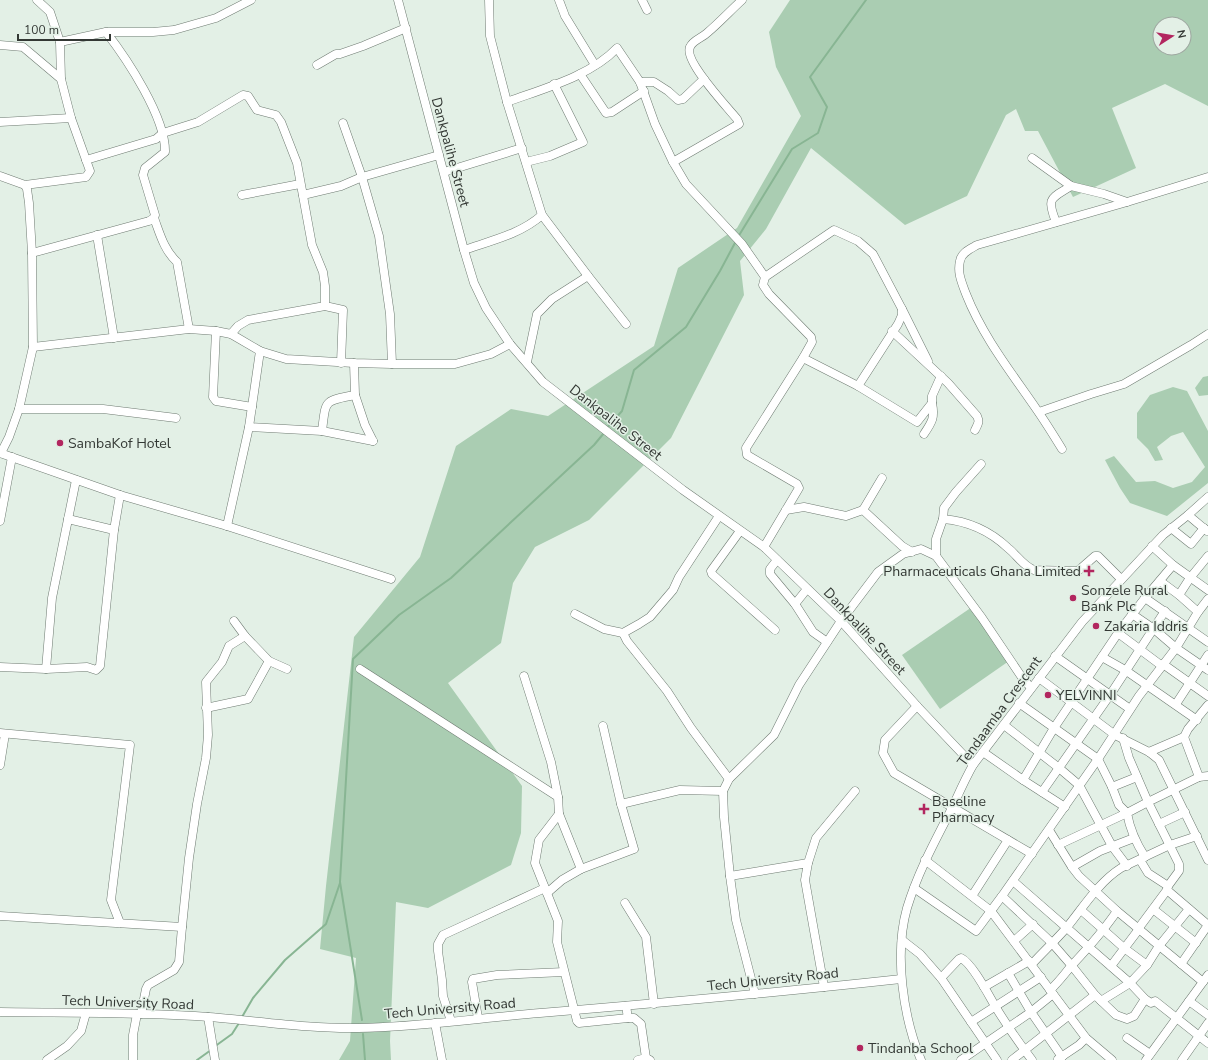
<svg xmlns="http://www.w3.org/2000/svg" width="1208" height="1060" viewBox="0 0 1208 1060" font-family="'Nunito Sans',sans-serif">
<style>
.green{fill:#aacdb2;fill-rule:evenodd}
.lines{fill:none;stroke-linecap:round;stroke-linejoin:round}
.stream{stroke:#88b593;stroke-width:2}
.minor-casing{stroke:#6f7b72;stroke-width:9}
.minor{stroke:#fff;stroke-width:8}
.poi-dot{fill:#b2265f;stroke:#e3f0e6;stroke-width:1.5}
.labels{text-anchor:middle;stroke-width:3;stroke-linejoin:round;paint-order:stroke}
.street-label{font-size:14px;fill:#333834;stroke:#e3f0e6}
.poi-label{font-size:14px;fill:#333834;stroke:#e3f0e6;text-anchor:start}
</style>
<rect width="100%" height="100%" fill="#e3f0e6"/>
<!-- green -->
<g class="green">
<path d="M790,0H1208V106L1165,84L1112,108L1136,168L1073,197L1038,131H1025L1016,109L1006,115L967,196L905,225L811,148L766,229L740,261L744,295L671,438L589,520L535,547L513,583L501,643L448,683L522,786L521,833L511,865L428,908L396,902L390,1041L391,1060H339L350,1041L356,958L320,949L326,886L354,637L420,557L456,446L511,409L548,416L654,346L678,268L737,228L801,116L776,67L769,32ZM1160,24H1184V48H1160Z"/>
<polygon points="1208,376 1208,395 1199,396 1195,388 1203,377"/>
<polygon points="1173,387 1187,391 1208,431 1208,483 1167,516 1130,503 1120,488 1105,460 1114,456 1136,482 1155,481 1173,488 1192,482 1205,467 1183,432 1171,436 1157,447 1163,460 1155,461 1148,449 1137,438 1137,413 1150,395"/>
<polygon points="972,607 1009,661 940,709 902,655"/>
</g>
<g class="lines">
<!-- stream -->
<g class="stream">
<polyline points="738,237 792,149 818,133 827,107 810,77 866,0"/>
<polyline points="606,429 622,411 634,370 686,327 720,271 736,241"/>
<polyline points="242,1017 253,998 285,960 326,924 340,883"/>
<polyline points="362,1020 340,882 353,659 399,615 451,578 594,445 604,433"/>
<polyline points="363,1034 365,1060"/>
<polyline points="214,1047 232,1034 239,1023"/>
<polyline points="197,1060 211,1050"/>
</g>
<defs>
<g id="minor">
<polyline points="398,0 464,250 474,283 486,308 510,344 543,382 683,490 764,547 841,621 917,706 973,765"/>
<polyline points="489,0 490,36 507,102 542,215 588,276 626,324"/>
<polyline points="559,0 565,16 595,65"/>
<polyline points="642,0 647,10"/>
<path d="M106,32C127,59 166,118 165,152L145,168L143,175L155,215L154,218C160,234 164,250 177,262L189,329"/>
<polyline points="60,42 106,32 153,32 174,30 216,18 251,0"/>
<polyline points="0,45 23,47 61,79"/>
<polyline points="317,65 336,54 340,54 363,46 406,28"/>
<polyline points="580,74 606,113 612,112 644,91"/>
<polyline points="640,82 654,82 668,91 678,100 683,99 704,79"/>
<path d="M507,102C542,89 591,76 617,48L640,82L655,124L673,162L686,184L742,244L765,277L763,285L769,294L811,337L812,342L803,358L746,448L747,455L797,484L799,488L764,547"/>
<polyline points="0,122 71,118"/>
<polyline points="343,123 362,177 379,236 390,314 392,364"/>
<polyline points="1032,158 1071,186 1104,194 1127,202"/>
<polyline points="86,160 156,139 163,133 198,122 243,95 248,96 257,110 276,115 281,122 297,163 312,245 323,272 325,286 325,306"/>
<polyline points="526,162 550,156 583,142 554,84"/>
<path d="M673,162L739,124L737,119C728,108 683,60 690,47C693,40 702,38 707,33C719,23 730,11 742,0"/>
<polyline points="444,172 522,148"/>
<polyline points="0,176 25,185 86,177 90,171 71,118 61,79 60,42 50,12 37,0"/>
<polyline points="242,195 300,184"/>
<polyline points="303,195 341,186 362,177 439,155"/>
<path d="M1056,222C1046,197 1051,199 1071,186"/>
<polyline points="97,235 114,338"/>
<path d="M464,250C490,241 521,234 542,215"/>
<polyline points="32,253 149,221 154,218"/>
<polyline points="765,277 834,230 858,241 873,254 902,309 902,315 898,324 858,386 803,358"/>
<polyline points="902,309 928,361"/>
<polyline points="216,331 213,397 216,401 252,407"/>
<path d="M892,331L948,383L977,416C980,422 978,424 975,430"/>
<polyline points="231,334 238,326 248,320 325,306 343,310 341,363"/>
<polyline points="33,347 189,329 216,331 231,334 260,351 286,359 354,363 392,364 455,364 491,354 510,344"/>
<polyline points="527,362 537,314 552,299 588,276"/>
<polyline points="858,386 917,422 932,403 932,396 941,376"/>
<polyline points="355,395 365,425 373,441"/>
<polyline points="19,409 103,409 176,418"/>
<polyline points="1039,412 1091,394 1124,384 1191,345 1208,334"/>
<polyline points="249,427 322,431 373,441"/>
<path d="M322,431C326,400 323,401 355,395L354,363"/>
<path d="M924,434C932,422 935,418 932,403"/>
<path d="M1062,449C1054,436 1046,423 1037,410C1011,372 983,337 966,294C962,283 957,273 960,261C961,253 970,249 977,245L1127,202L1208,177"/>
<polyline points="0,453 120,495 227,526 391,579"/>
<polyline points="1,453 9,437 19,409 33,347 32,253 29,203 27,189 25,185"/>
<path d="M981,464L956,492L944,508L943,519C967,521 990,531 1008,548C1017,555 1023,566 1034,570L1076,571L1079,570L1095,556H1098L1121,579"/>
<polyline points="786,510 804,507 846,516 863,510 902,546 912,552"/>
<polyline points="863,510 882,478"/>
<polyline points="1188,515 1207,531"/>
<polyline points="68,519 114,530"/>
<polyline points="943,519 936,539 936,556 982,618 1021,676 1031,688"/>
<polyline points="0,521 12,457"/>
<polyline points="227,526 249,427 260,351"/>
<polyline points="1171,528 1191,544 1204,528"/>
<polyline points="740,531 711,571 712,574 775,630"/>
<polyline points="1152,546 1173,565 1208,590"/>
<polyline points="777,560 770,569 770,574 795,604 813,632 827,642"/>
<polyline points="1160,581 1179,595"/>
<polyline points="1145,598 1173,565"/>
<polyline points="795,604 807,589"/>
<polyline points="1198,612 1208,599"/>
<polyline points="575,614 604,629 623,633 639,624 650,617 673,590 679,577 719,516"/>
<polyline points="1132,614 1154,629 1176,648 1208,670"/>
<polyline points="234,621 245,636 269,661"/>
<polyline points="623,633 627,641 667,691 691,728 729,779"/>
<polyline points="1118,633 1162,666"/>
<polyline points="1055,656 1130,709"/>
<polyline points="1102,657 1125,670 1197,720"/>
<polyline points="1163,664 1208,696"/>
<polyline points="0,667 46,669 87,667 96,670 100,666 114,530 120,495"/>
<polyline points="46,669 52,598 76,480"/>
<polyline points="360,669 558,797 559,814 539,840 535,863 558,921 557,942 577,1021 579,1023 628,1018"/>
<polyline points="524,676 551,762 558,797"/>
<polyline points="1039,678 1115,735 1149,752 1159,760 1208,860"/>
<polyline points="1019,703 1098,759 1112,787 1119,805 1127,813 1058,845"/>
<polyline points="1176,704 1208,655"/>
<polyline points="917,706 885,740 883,753 894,773 1032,854"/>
<polyline points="206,708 248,699 269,661 287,669"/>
<polyline points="1004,725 1059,768 1079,785 1112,846 1127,866"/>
<polyline points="0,733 130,745 111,900 120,923"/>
<polyline points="1184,737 1199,777"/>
<path d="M1123,738L1129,758L1148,802L1127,813C1130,830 1136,843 1145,857"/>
<polyline points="983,752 1023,780 1054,728 1118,633 1145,598 1208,642"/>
<polyline points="1149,752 1184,737 1188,729 1208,705"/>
<polyline points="0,765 5,734"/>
<polyline points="1023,780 1065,807"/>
<polyline points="1112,787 1137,777"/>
<polyline points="1042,792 1110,695 1165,611"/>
<polyline points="621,804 680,790 723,791"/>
<polyline points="1185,812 1159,824 1148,802 1199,777 1208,776"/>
<polyline points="559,814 581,869"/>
<polyline points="1049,830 1072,867 1079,876 1117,911 1203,982"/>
<polyline points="925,860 991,911 1086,1038 1112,1060"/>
<polyline points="1140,860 1148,873 1168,886 1179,871 1179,864 1159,824"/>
<polyline points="808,863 816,838 855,791"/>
<polyline points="1072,867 1100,851 1134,838"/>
<polyline points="730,876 808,863 805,880 824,987"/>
<polyline points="1013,881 1130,983 1145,999 1151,1003 1155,1001 1208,1043"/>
<polyline points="1168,886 1167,890 1208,925"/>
<polyline points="914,888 976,931 1002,896 1098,759 1139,696 1176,648 1198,612 1179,595 1190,578 1208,556"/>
<polyline points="547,893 562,880 581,869 634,849 621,804 603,726"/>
<polyline points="972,896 1008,840"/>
<polyline points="1002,896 1052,943 1072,966 1095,995 1116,1015 1127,1019 1134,1016 1145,999"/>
<polyline points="625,903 646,937 654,1004"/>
<polyline points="1153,909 1196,943"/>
<polyline points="1081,910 1124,948 1147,965"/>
<polyline points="0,916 182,927"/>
<polyline points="1138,929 1167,890"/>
<polyline points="902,940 920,954 941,978 997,1060"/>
<polyline points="1014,941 1033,924"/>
<path d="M1032,964C1044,951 1057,939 1068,926C1084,906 1099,882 1121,868L1170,845L1197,836"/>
<polyline points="1181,964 1208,925"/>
<polyline points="1111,966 1139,929"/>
<polyline points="1008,973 1031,1012 1062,1057"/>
<path d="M941,978L959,959L961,958C972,963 988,994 995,1006C1006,1024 1019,1043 1032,1060"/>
<polyline points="984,987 1029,961"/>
<path d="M1050,990C1059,982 1065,973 1073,964C1089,947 1104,930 1117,911"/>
<polyline points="755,994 736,920 730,876 724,817 723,791 729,779 774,735 799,685 841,621 878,572 903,554 921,549 936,556"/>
<polyline points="1101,1001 1130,983 1147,965 1159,946 1189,909"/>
<polyline points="1189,1001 1208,1015"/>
<polyline points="626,1006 628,1018 634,1018 641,1024 646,1058"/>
<path d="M0,1012C70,1013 139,1012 209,1017C259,1021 308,1029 358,1028C419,1027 479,1018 540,1013C660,1003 781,992 901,979"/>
<polyline points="141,1014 146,989 148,985 174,970 179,962 182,927 189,858 197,804 206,758 208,735 206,682 222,662 229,646 245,636"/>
<polyline points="208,1017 215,1060"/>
<polyline points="478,1018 472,982 473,979 497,975 564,972"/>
<polyline points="451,1021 443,996 442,980 438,951 438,944 443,935 545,888"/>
<polyline points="971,1022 1041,977"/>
<polyline points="435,1023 442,1060"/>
<polyline points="1127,1038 1150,1054"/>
<polyline points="1058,1059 1079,1045 1086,1038"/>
<polyline points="47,1060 67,1046 81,1031 86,1013"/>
<polyline points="133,1060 133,1035 137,1014"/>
<polyline points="638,1060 646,1058 650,1060"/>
<path d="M921,1060C903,1017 894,954 907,908C918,872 935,841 952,808C959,793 965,779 973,765L1082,622L1163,535L1188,515L1208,497"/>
<polyline points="961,1060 1031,1012 1053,994"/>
<polyline points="1012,1060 1095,995"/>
<polyline points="1146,1060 1208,975"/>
<polyline points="1182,1060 1208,1023"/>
</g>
</defs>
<!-- minor casing -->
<use href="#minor" class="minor-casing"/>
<!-- minor -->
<use href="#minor" class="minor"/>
</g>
<!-- markers -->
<g class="poi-dot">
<circle cx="60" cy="443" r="4"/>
<path d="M1087 565h4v4h4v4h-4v4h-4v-4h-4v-4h4z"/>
<circle cx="1073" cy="598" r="4"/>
<circle cx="1096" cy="626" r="4"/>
<circle cx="1048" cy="695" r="4"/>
<path d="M922 803h4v4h4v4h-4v4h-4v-4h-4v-4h4z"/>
<circle cx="860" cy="1048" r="4"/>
</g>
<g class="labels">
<!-- street labels -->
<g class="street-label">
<text transform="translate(451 152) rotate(75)" y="5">Dankpalihe Street</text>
<text transform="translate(616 422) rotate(38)" y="5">Dankpalihe Street</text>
<text transform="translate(865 631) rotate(47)" y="5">Dankpalihe Street</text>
<text transform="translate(999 711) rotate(-54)" y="5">Tendaamba Crescent</text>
<text transform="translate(773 979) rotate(-6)" y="5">Tech University Road</text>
<text transform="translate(128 1002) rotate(2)" y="5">Tech University Road</text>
<text transform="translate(450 1008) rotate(-5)" y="5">Tech University Road</text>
</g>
<!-- poi labels -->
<g class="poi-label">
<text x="68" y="448">SambaKof Hotel</text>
<text x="1081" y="576" text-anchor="end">Pharmaceuticals Ghana Limited</text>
<text x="1081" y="595">Sonzele Rural<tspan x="1081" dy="16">Bank Plc</tspan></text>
<text x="1104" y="631">Zakaria Iddris</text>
<text x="1056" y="700">YELVINNI</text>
<text x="932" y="806">Baseline<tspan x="932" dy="16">Pharmacy</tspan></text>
<text x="868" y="1053">Tindanba School</text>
</g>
</g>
<!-- north arrow -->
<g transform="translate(1172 36) rotate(78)"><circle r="19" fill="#e3f0e6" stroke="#9da69f"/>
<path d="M0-3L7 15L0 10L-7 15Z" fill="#b2265f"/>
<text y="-6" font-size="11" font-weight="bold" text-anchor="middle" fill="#333834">N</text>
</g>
<!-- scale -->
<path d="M18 34v6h92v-6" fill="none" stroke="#333834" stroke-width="2"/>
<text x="24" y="34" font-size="12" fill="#333834" stroke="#e3f0e6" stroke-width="3" paint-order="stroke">100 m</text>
</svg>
